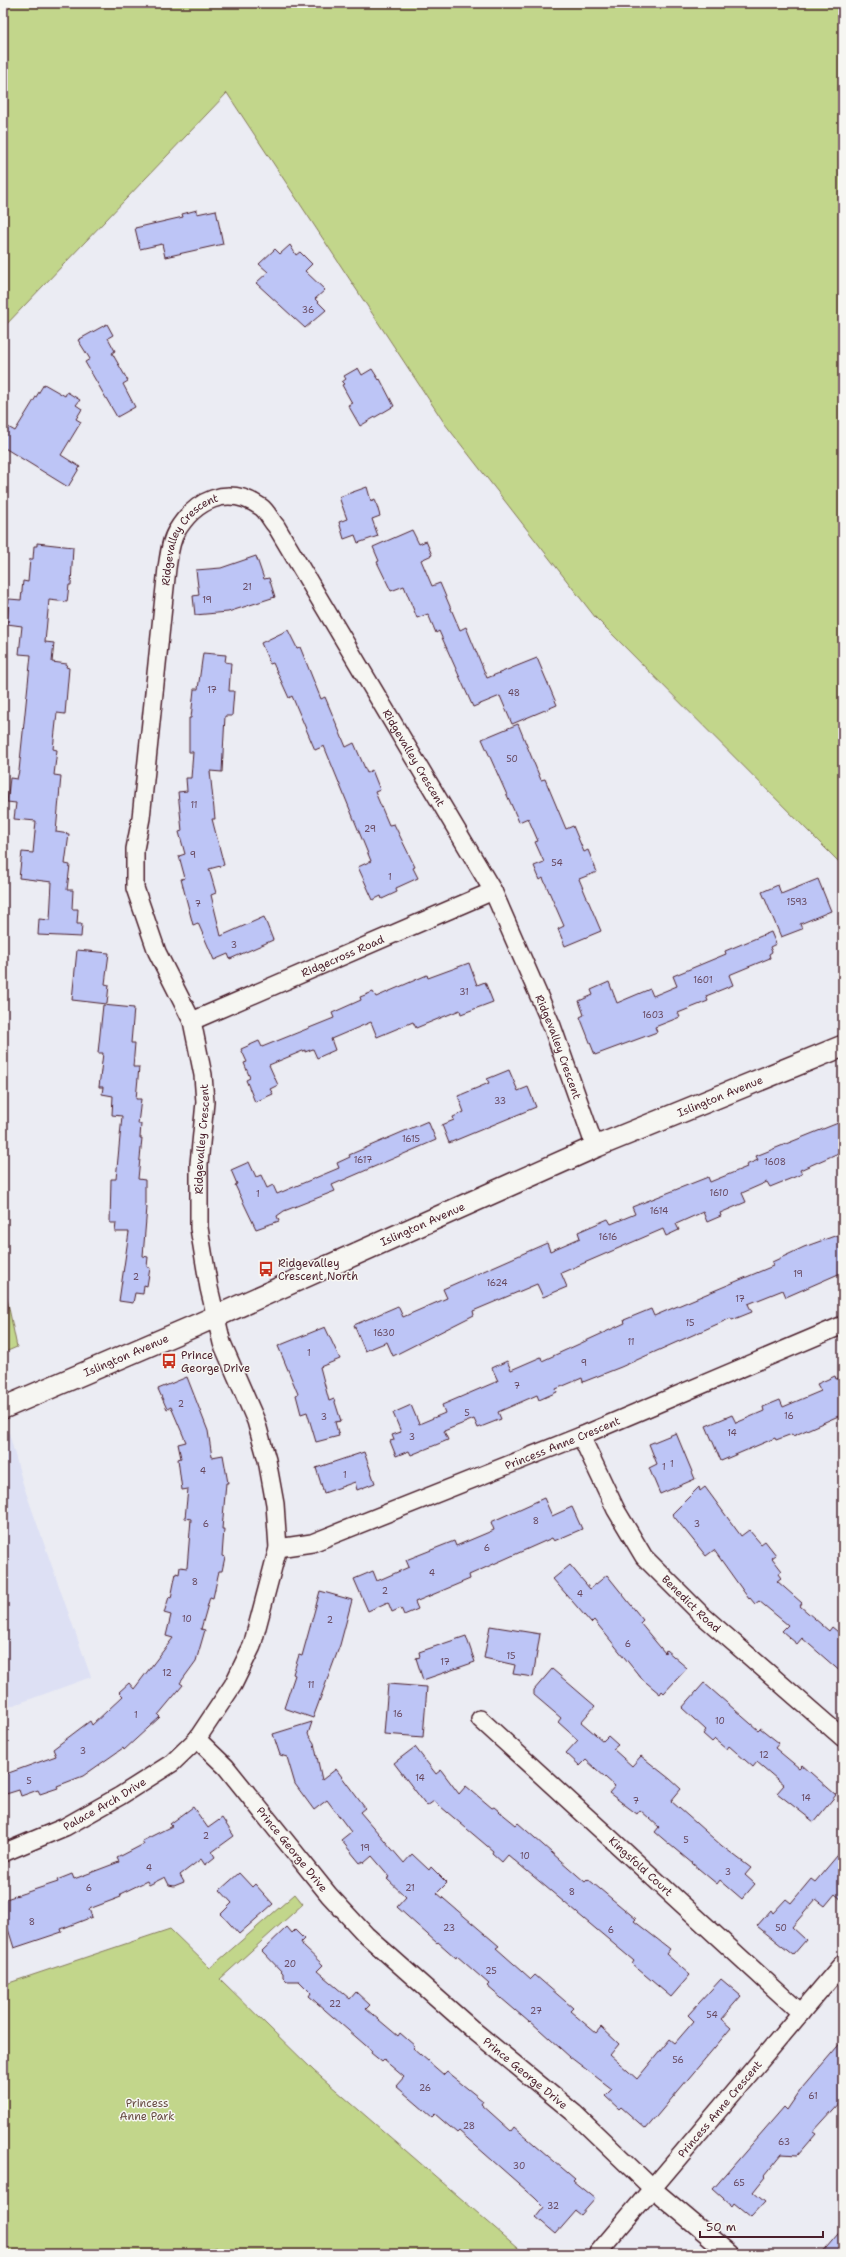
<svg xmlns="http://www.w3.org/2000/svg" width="846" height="2257" viewBox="0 0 846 2257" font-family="'Shantell Sans',sans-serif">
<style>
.built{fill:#dde0f4}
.green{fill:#c2d68b;stroke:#867a5b}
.building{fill:#bdc5f6;stroke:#4a1f2b}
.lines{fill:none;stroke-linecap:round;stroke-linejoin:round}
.minor-casing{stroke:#4a1f2b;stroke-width:20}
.major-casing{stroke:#4a1f2b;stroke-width:24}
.minor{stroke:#f6f6f2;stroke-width:17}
.major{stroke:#f6f6f2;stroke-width:21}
.labels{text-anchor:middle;stroke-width:3;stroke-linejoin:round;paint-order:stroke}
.number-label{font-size:9px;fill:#67485e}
.street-label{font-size:11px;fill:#4a1f2b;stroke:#f6f6f2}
.poi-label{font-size:11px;fill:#4a1f2b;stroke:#f6f6f2;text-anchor:start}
.park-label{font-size:11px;fill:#684d43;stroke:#f6f6f2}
</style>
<rect width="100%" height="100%" fill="#ebecf3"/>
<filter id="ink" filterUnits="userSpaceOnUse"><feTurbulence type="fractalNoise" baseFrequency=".025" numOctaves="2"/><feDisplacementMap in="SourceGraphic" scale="8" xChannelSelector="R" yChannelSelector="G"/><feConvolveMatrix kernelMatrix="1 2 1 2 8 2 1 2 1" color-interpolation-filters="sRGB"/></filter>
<g filter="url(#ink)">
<!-- built -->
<g class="built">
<polygon points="9,1433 23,1484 91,1677 3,1709 3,1435"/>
<polygon points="215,2246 225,2254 209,2254"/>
</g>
<!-- green -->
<g class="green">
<polygon points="3,3 843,3 843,866 595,617 445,424 227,93 3,328"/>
<polygon points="3,1279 17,1347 3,1353"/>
<polygon points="295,1894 303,1904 220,1979 314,2071 525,2254 225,2254 215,2246 209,2254 3,2254 3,1985 170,1929 210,1968"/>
</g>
<!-- building -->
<g class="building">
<polygon points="197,210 197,214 216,210 223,244 165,257 162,244 140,249 135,228 183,217 182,214"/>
<polygon points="290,245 296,255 300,252 312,264 305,271 325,290 315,299 326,310 305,328 256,283 268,272 259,264 275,249 280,254"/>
<polygon points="107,324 113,335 108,338 115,351 112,353 128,381 123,384 135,407 117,417 85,362 90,359 78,340"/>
<polygon points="358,368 362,375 372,369 379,380 380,379 394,406 360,426 348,405 352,403 342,385 344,384 342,382 346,379 344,376"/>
<polygon points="44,384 65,396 67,392 80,400 76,405 82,409 76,419 81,422 61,455 80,467 68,487 3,447 3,435 8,427 15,431"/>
<polygon points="367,487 371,501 375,499 380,516 372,519 378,536 358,543 355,535 344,539 339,522 347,519 339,497"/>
<polygon points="412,530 419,544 426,541 432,555 421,560 432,586 440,583 460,630 466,627 487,678 537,658 557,705 512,724 500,696 473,707 439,631 436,633 428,614 417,618 404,586 391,591 377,562 379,561 373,547"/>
<polygon points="37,543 73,547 71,585 69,585 67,602 49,600 45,642 54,643 52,662 67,664 66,667 69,668 65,714 57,713 53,749 57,750 54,775 61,776 56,832 69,834 65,864 70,865 67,890 73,890 72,909 78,909 77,924 82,924 81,937 38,935 39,919 50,920 52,882 19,878 22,852 33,853 36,821 14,819 16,803 7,802 10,778 17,779 19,771 31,655 19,654 22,626 7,624 9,599 21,600 23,581 28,582 30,559 33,559 34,546 37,546"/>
<polygon points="256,556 264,579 269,578 275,597 228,612 195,615 193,596 199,595 196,570 221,568"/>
<polygon points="288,630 297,648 300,647 321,699 325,697 346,747 354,743 367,773 372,770 380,790 375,792 389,825 394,824 415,867 413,868 418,878 396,888 397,892 382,899 381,896 373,900 358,867 371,861 324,746 315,750 292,696 289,698 273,663 270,664 261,643"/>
<polygon points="203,653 226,655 225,662 231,663 229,691 234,691 232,716 225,716 222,772 210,771 215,819 212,819 224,865 209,869 216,893 211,895 221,936 264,917 273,940 230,959 228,954 214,960 198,923 193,925 181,879 185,878 179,856 185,854 179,832 182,831 178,792 187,791 186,778 191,778 193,752 189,752 189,718 191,718 194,689 198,689"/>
<polygon points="518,724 541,780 545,779 566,829 573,826 584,852 588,850 597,872 579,879 601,931 565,946 558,929 564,926 543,878 540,880 534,866 544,862 535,842 538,841 528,818 519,822 482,739"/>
<polygon points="818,879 831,911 800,924 802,929 781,937 762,892 778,885 781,894"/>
<polygon points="771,932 776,944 770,947 772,952 769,954 770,958 729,975 733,985 706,996 708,1001 678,1013 680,1017 655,1027 657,1032 595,1055 580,1017 584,1015 579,1001 593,995 591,990 609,982 617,1003 650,989 653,996 677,986 673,976 726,954 725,951"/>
<polygon points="77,950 109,953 105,984 109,985 107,1004 72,1000"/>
<polygon points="469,963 477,985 485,982 493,1002 461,1014 460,1010 416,1028 413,1022 377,1037 371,1022 331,1039 335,1050 317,1058 313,1049 305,1052 305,1050 269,1065 278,1085 270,1089 273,1094 255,1102 246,1080 250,1078 244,1063 247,1062 241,1049 259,1041 262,1047 334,1018 332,1013 361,1000 360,997 373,992 376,997 427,975 428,978"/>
<polygon points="103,1005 134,1008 131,1043 135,1043 133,1067 139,1067 136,1099 141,1099 138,1124 141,1124 140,1138 142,1138 138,1179 145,1180 145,1207 147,1207 143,1256 148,1257 147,1267 150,1268 147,1286 144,1285 143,1294 135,1293 133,1303 119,1301 129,1232 115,1232 116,1223 110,1223 111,1179 116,1179 122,1116 112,1115 113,1096 102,1094 103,1087 99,1087 103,1053 98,1053"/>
<polygon points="509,1070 518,1091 528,1087 536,1107 449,1143 442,1125 454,1120 453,1117 464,1112 458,1096 489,1083 487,1079"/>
<polygon points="428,1121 436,1140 332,1185 335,1191 284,1211 277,1216 279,1221 256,1229 235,1185 237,1184 231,1170 249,1162 256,1177 261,1175 267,1188 273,1185 277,1194 339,1168 337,1163 350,1157 349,1155"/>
<polygon points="843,1121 843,1151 800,1170 802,1174 770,1187 767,1182 742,1193 746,1202 720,1213 721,1216 707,1222 703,1212 676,1224 679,1230 666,1236 663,1229 561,1273 567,1287 543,1297 537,1284 473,1311 474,1315 393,1356 387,1342 365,1351 354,1325 398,1306 403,1317 447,1298 443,1289 547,1243 550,1251 580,1238 578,1232 608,1219 611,1224 635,1214 632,1207 708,1177 710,1182 747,1167 746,1165 758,1160 756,1156"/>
<polygon points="843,1233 843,1272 786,1297 783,1290 748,1304 752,1312 732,1320 731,1318 621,1367 583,1382 582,1378 556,1389 557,1392 539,1400 537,1395 498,1412 501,1419 478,1428 474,1419 444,1431 448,1440 411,1455 409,1451 396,1456 390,1441 394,1440 392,1435 401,1432 393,1413 411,1405 419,1424 445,1413 442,1405 498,1381 492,1368 507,1361 511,1370 541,1357 542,1361 625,1323 624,1320 651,1309 654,1316 773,1266 772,1262 804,1247"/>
<polygon points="325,1327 340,1359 320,1367 329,1401 334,1399 341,1421 335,1422 339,1436 316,1442 307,1412 301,1414 296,1395 298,1394 278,1346"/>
<polygon points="835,1376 836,1379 843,1376 843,1414 793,1436 792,1434 776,1440 775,1438 721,1461 706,1426 732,1415 736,1423 764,1411 763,1407 780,1400 783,1407 821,1391 817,1384"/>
<polygon points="187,1377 208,1431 212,1457 223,1455 228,1483 226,1483 222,1529 224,1529 222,1556 225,1557 222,1571 219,1571 213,1598 210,1597 201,1629 205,1630 196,1661 180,1683 183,1685 158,1715 160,1717 124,1750 123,1748 83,1776 57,1786 58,1788 40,1794 38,1790 21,1796 19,1790 3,1795 3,1775 56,1756 53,1749 90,1721 92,1725 123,1696 119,1692 129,1683 134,1689 173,1638 166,1636 171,1615 164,1613 169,1597 171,1598 176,1573 179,1574 180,1567 187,1568 191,1519 185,1518 188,1489 182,1490 178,1459 181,1458 178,1444 186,1442 171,1407 167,1409 158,1389"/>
<polygon points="676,1433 695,1479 660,1494 649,1468 657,1464 649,1444"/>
<polygon points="364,1452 375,1483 357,1490 355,1482 324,1493 316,1468"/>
<polygon points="699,1487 700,1491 705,1487 741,1536 749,1530 761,1544 765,1541 776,1555 772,1558 782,1571 778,1574 781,1578 777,1581 802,1603 800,1606 829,1631 832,1627 843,1636 843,1674 802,1638 797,1644 782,1631 788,1625 759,1601 755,1604 750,1598 749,1599 714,1550 706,1556 672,1514"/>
<polygon points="544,1498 552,1516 572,1507 582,1529 554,1541 552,1538 469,1575 470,1579 415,1602 418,1609 404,1615 401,1608 392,1612 388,1602 368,1611 354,1579 373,1571 377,1581 409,1567 406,1560 454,1541 456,1546 494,1530 491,1522"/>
<polygon points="570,1565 590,1589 607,1575 643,1620 640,1623 665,1653 666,1650 687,1668 664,1693 662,1691 660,1694 641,1678 594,1620 591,1623 553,1579"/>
<polygon points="320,1591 352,1600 340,1645 313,1718 284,1708 295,1675 293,1674 299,1655 302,1656"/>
<polygon points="490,1626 540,1634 533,1677 513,1674 515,1665 484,1658"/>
<polygon points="466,1636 475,1662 423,1680 416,1658 420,1657 419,1652"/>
<polygon points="552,1669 595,1706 581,1722 603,1741 608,1736 618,1745 613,1749 632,1766 641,1756 670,1779 681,1789 671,1801 722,1846 751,1868 745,1875 755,1884 742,1899 720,1880 717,1884 669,1844 655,1832 659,1827 640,1810 637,1814 609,1793 615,1786 586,1760 580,1766 566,1753 578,1740 558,1722 561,1718 534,1695 534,1690"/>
<polygon points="704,1683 758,1730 760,1728 779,1743 775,1748 799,1768 802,1765 836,1795 814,1822 777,1793 784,1785 757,1762 753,1767 729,1746 727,1749 715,1739 712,1742 703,1734 706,1730 682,1708"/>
<polygon points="388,1684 427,1687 423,1737 384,1734"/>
<polygon points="312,1722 308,1734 314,1743 322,1780 336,1769 365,1808 360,1812 404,1863 412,1854 429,1870 431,1867 447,1883 437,1893 499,1946 496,1948 531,1979 535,1975 573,2008 570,2011 596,2033 601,2027 619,2044 610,2055 637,2079 670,2039 675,2043 694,2021 688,2015 721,1979 741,1996 721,2019 731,2028 646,2129 621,2107 619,2109 605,2096 612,2089 570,2057 530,2021 529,2022 487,1986 489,1984 457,1956 456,1958 438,1942 437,1943 397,1907 406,1897 387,1879 390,1877 372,1856 364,1863 363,1861 360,1863 341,1840 351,1832 327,1800 314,1810 295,1784 287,1757 280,1755 273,1734"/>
<polygon points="415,1747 436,1774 441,1770 459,1794 466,1786 492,1808 494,1807 516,1825 518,1823 585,1882 588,1879 636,1919 634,1921 670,1949 666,1954 690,1975 671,1997 632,1964 634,1961 508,1855 502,1862 492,1853 493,1851 434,1801 427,1806 394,1763"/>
<polygon points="193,1807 208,1828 222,1818 234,1836 212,1852 215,1857 205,1865 201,1859 180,1875 184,1882 174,1886 169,1885 165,1877 149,1885 147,1881 120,1894 121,1897 89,1909 92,1917 61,1929 62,1932 14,1948 3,1913 3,1900 58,1882 57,1880 72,1874 74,1879 119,1862 117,1858 144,1844 142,1841 172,1826 170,1824"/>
<polygon points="843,1849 843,1901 835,1894 825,1906 816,1899 792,1927 806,1940 793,1955 757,1926 771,1910 773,1913 786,1899 791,1903 811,1879 815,1882"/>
<polygon points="239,1873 252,1887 255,1884 273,1904 239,1934 221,1914 232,1903 220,1890"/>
<polygon points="287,1927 292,1933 295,1930 304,1939 301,1942 304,1947 323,1965 317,1971 350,1999 356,1992 370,2005 366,2009 398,2036 400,2033 415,2046 413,2048 444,2075 447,2072 483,2101 481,2104 511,2131 514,2127 575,2179 573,2181 595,2199 581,2215 576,2211 556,2234 536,2217 544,2207 535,2198 459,2131 457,2133 435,2114 432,2117 396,2086 404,2077 384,2060 382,2062 371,2053 372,2051 309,1996 311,1993 299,1981 287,1981 283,1977 283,1973 262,1951"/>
<polygon points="843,2040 843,2099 813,2132 816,2134 798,2155 782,2154 764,2176 765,2177 753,2192 765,2202 751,2217 734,2203 732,2206 713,2189 784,2107 787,2110 802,2088"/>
<polygon points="843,2228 843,2254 821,2254"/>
</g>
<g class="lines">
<defs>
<g id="minor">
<path id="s1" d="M192,1021L493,891"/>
<path id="s2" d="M581,1436L616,1510L644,1557L702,1615L843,1738"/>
<path id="s3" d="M278,1548L312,1543L581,1436L843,1325"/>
<path id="s4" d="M480,1719L801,2013"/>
<path id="s5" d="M197,1739L226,1767L329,1895L366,1935L472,2029L574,2113L653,2189L730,2254"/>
<path id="s6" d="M3,1853L65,1827L120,1796L172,1763L197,1739L233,1685L252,1646L278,1548L275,1504L267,1460L256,1421L222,1343L209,1288L199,1228V1164L205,1102L203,1075L192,1021L157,952L135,888V849L141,818L167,568C169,556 170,542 176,532C195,500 227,484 261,507C267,511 271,521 276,526L493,891L552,1026L595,1147"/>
<path id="s7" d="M597,2254L843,1963"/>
</g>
<g id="major">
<path id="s8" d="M3,1408L199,1324L595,1147L843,1046"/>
</g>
</defs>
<!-- minor casing -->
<use href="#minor" class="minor-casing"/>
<!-- major casing -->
<use href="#major" class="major-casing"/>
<!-- minor -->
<use href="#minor" class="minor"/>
<!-- major -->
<use href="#major" class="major"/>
</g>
</g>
<!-- icons -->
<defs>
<symbol id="bus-bare" viewBox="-9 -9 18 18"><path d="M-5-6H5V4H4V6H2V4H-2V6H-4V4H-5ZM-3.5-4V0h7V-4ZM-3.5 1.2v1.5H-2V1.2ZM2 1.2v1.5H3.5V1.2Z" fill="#c8321e" stroke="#f6f6f2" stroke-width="2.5" paint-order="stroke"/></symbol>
</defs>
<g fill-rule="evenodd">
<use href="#bus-bare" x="255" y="1258" width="22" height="22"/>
<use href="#bus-bare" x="158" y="1350" width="22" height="22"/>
</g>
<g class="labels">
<!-- number labels -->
<g class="number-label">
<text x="308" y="313">36</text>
<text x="247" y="590">21</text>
<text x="207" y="603">19</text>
<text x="212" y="693">17</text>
<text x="514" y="696">48</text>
<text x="512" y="762">50</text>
<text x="194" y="808">11</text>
<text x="370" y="832">29</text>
<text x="193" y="858">9</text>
<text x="557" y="866">54</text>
<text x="390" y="880">1</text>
<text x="797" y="905">1593</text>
<text x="198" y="907">7</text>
<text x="234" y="948">3</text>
<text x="703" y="983">1601</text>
<text x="464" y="995">31</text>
<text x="653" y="1018">1603</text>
<text x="500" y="1104">33</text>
<text x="411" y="1142">1615</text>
<text x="363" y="1163">1617</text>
<text x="775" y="1165">1608</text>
<text x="719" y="1196">1610</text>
<text x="258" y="1197">1</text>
<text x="659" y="1214">1614</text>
<text x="608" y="1240">1616</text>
<text x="798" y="1277">19</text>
<text x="136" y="1280">2</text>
<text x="497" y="1286">1624</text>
<text x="740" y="1302">17</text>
<text x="690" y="1326">15</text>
<text x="384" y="1336">1630</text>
<text x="631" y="1345">11</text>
<text x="309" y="1356">1</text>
<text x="584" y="1366">9</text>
<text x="517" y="1389">7</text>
<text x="181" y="1407">2</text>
<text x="467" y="1416">5</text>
<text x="789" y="1419">16</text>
<text x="324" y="1420">3</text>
<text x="732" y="1436">14</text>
<text x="412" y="1440">3</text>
<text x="672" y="1467">1</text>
<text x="664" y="1470">1</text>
<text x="203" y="1474">4</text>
<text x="345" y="1478">1</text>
<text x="536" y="1524">8</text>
<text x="206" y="1527">6</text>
<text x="697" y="1527">3</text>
<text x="487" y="1551">6</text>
<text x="432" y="1576">4</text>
<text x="195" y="1585">8</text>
<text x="385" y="1594">2</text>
<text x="580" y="1597">4</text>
<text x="187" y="1622">10</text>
<text x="330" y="1623">2</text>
<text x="628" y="1647">6</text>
<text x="511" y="1659">15</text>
<text x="445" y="1665">17</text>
<text x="167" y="1676">12</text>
<text x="311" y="1688">11</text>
<text x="398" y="1717">16</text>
<text x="136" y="1718">1</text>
<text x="720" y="1724">10</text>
<text x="83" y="1754">3</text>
<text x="764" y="1758">12</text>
<text x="420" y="1781">14</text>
<text x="29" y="1784">5</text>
<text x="806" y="1801">14</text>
<text x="636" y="1804">7</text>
<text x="206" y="1839">2</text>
<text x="686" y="1843">5</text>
<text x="365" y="1851">19</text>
<text x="525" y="1859">10</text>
<text x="149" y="1871">4</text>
<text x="728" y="1875">3</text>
<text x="89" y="1891">6</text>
<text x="410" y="1891">21</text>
<text x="572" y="1895">8</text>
<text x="32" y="1925">8</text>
<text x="449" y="1931">23</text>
<text x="781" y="1931">50</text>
<text x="611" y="1933">6</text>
<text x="290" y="1967">20</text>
<text x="491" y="1974">25</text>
<text x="335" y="2007">22</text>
<text x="536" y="2014">27</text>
<text x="712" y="2018">54</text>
<text x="678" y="2063">56</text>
<text x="425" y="2091">26</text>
<text x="813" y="2099">61</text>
<text x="469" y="2129">28</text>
<text x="784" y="2145">63</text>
<text x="519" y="2169">30</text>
<text x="739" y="2186">65</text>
<text x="553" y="2209">32</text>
</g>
<!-- street labels -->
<g class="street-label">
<text dy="4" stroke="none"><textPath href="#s6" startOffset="1481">Ridgevalley Crescent</textPath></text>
<text dy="4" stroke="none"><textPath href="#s6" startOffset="1876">Ridgevalley Crescent</textPath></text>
<text dy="4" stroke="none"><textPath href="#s1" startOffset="164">Ridgecross Road</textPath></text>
<text dy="4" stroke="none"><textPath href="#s6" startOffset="2200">Ridgevalley Crescent</textPath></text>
<text dy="4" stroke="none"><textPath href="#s8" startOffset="782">Islington Avenue</textPath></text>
<text dy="4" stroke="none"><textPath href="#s6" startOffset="857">Ridgevalley Crescent</textPath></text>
<text dy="4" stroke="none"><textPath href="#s8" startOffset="458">Islington Avenue</textPath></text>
<text dy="4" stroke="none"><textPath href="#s8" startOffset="134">Islington Avenue</textPath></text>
<text dy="4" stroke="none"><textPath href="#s3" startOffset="304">Princess Anne Crescent</textPath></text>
<text dy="4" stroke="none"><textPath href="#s2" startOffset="203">Benedict Road</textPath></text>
<text dy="4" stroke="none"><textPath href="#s6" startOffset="113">Palace Arch Drive</textPath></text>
<text dy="4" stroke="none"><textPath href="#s5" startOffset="146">Prince George Drive</textPath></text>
<text dy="4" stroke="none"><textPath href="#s4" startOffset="218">Kingsfold Court</textPath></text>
<text dy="4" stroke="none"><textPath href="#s5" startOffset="470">Prince George Drive</textPath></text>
<text dy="4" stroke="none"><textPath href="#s7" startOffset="190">Princess Anne Crescent</textPath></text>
</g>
<!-- poi labels -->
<g class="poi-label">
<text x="278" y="1267">Ridgevalley<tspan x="278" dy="13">Crescent North</tspan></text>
<text x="181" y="1359">Prince<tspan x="181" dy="13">George Drive</tspan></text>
</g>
<!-- park labels -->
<g class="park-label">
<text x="147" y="2107">Princess<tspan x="147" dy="13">Anne Park</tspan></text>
</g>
</g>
<!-- margin -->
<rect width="846" height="2257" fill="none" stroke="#f6f6f2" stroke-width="16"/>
<rect x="8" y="8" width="830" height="2241" fill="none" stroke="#4a1f2b" stroke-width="1.5" filter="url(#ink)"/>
<!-- scale -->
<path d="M700 2231v6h123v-6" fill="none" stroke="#4a1f2b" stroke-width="2"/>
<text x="706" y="2231" font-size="12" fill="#4a1f2b" stroke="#f6f6f2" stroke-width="3" paint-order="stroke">50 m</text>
</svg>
